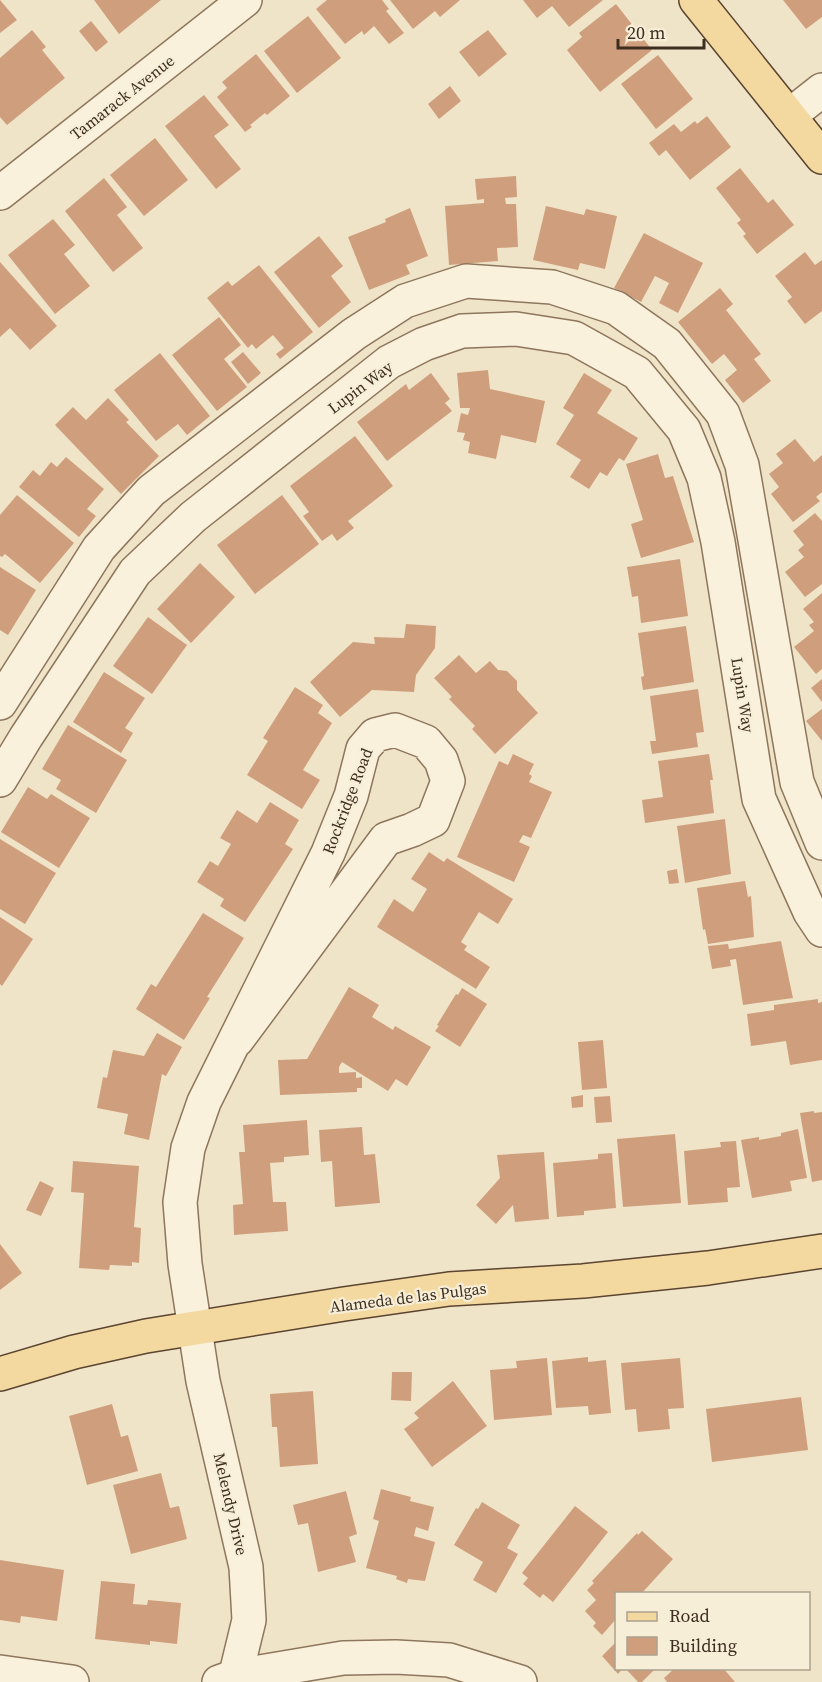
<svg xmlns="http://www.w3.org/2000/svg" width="822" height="1682" viewBox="0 0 822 1682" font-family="'Source Serif 4',serif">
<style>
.building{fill:#cf9f7d}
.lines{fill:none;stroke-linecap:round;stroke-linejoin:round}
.minor-casing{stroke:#8d765c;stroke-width:36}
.major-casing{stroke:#5b4430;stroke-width:36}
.minor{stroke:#faf1dc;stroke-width:33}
.major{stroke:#f3d9a0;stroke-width:33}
.labels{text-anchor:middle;stroke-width:4.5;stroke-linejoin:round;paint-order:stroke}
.street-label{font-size:16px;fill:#3d2e20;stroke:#f7eed8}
</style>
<rect width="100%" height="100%" fill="#f0e4c8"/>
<!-- building -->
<g class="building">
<polygon points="0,0 17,20 0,33"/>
<polygon points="94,0 161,0 119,34"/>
<polygon points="327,0 382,0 389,9 386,11 404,33 389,44 374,26 364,35 362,31 345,44 316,9"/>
<polygon points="390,0 460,0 440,17 435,11 413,29"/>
<polygon points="523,0 603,0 569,27 552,6 537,18"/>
<polygon points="783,0 822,0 822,17 806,29"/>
<polygon points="616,4 652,50 600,92 567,50 582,37 579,33"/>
<polygon points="308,16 341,58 297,93 264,51"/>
<polygon points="91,21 108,42 96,52 79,31"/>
<polygon points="32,30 46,47 42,50 65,78 7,125 0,117 0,58"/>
<polygon points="488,30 507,54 479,77 459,52"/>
<polygon points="256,54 290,96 267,115 265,113 250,125 252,127 245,132 217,97 227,88 222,82"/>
<polygon points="658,55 693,99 656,129 621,84"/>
<polygon points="450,86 461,101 439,119 428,104"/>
<polygon points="204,95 229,125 214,136 241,169 216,189 165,126"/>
<polygon points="707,116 731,147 690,180 666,150 659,156 649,143 674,124 681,132 695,121 697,124"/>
<polygon points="155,138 188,180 144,216 110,175"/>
<polygon points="740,168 768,203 773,199 794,225 757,254 743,236 746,234 737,223 741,220 716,188"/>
<polygon points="516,176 517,197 505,198 506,204 516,204 518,247 497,248 498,261 449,265 445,206 484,203 484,199 477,200 475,179"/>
<polygon points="104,178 127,207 117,215 143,248 113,272 65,211"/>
<polygon points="546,206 584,215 586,209 617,216 605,269 580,263 578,270 533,260"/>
<polygon points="410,208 428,256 406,265 410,274 369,290 348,237 386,222 385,219"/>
<polygon points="53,219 75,245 64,254 90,286 55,314 8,255"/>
<polygon points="644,233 703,263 678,313 659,303 669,283 655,276 641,302 614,288"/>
<polygon points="319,236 343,266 331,276 351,302 319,328 274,272"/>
<polygon points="805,252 815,265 822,260 822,311 805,324 787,301 792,297 775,276"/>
<polygon points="0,262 57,326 30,350 10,328 0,337"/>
<polygon points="259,265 313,332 280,359 276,354 284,348 273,335 256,349 252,344 248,348 207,298 228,281 232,286"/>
<polygon points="720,288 733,304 726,310 761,354 754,359 771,381 743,403 725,380 737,370 724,354 712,364 678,322"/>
<polygon points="219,317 241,345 224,359 247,387 217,411 172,355"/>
<polygon points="243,352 261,373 248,384 231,362"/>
<polygon points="160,353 210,416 187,435 178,424 156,441 114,390"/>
<polygon points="488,370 490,389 545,401 536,443 501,435 496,459 468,453 470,442 463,440 465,433 457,432 461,413 468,415 470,408 460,408 457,373"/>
<polygon points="431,373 450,399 445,403 452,411 387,461 357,422 406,384 409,390"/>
<polygon points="584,373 612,390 597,413 638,438 624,461 619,458 607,476 600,472 589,489 570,477 581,460 556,444 574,415 563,408"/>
<polygon points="108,398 129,420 126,422 159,456 121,494 55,425 73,407 86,420"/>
<polygon points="355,436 393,486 348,521 354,528 337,541 332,534 322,541 303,516 309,512 290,486"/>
<polygon points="795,439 814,462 822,455 822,492 816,497 820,501 793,522 771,494 779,487 769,474 783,463 776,454"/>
<polygon points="658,454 665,478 673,476 694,542 641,558 631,524 643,520 626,464"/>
<polygon points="66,457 104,489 87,509 96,516 79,537 19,487 33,470 40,476 51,462 57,467"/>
<polygon points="17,495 74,543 40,583 5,554 2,557 0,556 0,515"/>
<polygon points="282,495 319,544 255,594 217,545"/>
<polygon points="815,513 822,521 822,584 805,597 785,572 804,557 798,550 804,545 793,531"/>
<polygon points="680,559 688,616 641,623 638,596 632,597 627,567"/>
<polygon points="200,563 235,597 191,643 157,609"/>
<polygon points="0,567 36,590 8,635 0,630"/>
<polygon points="822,593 822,669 816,674 794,647 814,631 809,625 814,622 803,609"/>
<polygon points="148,617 187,645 152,694 113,666"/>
<polygon points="406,624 436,626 435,648 416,675 414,692 372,690 340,717 310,682 353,642 375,644 374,637 404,638"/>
<polygon points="686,626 694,682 643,690 641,677 644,676 638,633"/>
<polygon points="459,655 476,673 490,661 498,670 507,671 517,681 517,690 538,713 495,754 472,729 475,726 449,699 452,697 434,678"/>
<polygon points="104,672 145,698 125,728 133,733 121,753 73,722"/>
<polygon points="822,679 822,702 811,688"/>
<polygon points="295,687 323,705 318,713 332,723 303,770 320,780 302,809 247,775 268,741 263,738"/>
<polygon points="698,689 704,732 696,733 698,747 652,754 650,741 656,741 650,696"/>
<polygon points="822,709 822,741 806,721"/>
<polygon points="68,725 127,760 96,813 56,789 61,780 42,769"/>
<polygon points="513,754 534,764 529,774 532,776 529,782 552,792 531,838 523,835 519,842 530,847 514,882 457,857 499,761 508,765"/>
<polygon points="709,754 713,780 710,780 714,813 645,823 642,800 663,797 658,761"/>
<polygon points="28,787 47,799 51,794 90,818 59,868 1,832"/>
<polygon points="270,802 299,820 285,844 293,849 245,922 220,906 224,899 197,882 210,861 218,866 231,844 220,838 237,810 257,823"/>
<polygon points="725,819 731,874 685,883 677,826"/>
<polygon points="0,839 56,873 25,924 0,909"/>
<polygon points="429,852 444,862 447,858 513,899 498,924 479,912 461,942 467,946 464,950 490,967 476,989 377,927 394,899 413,912 427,889 411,879"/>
<polygon points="677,869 679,883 669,884 667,871"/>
<polygon points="745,881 748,897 751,896 754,937 708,944 705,929 703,930 697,888"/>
<polygon points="203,913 244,938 207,997 210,998 184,1040 136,1009 151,984 156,987"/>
<polygon points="0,917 33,939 2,986 0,984"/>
<polygon points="781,941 793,998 743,1005 736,959 730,960 731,966 712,969 708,946 728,944 729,949"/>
<polygon points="349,987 379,1005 372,1017 393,1030 395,1026 431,1047 407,1086 396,1079 388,1091 342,1062 339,1067 339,1073 356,1072 356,1078 362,1077 362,1088 357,1088 357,1092 280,1095 278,1060 307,1059"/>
<polygon points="462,988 487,1004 460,1047 435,1031 439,1026 437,1025 456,994 458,995"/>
<polygon points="818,999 818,1003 822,1002 822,1060 790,1065 786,1041 751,1046 747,1014 774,1010 774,1005"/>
<polygon points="157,1033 182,1047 166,1076 162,1074 149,1140 124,1134 128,1114 97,1108 103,1077 107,1078 113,1050 144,1056"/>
<polygon points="603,1040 607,1088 582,1090 578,1042"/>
<polygon points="583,1095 583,1107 572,1108 571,1097"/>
<polygon points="610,1096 612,1122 596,1123 594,1097"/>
<polygon points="814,1111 814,1113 822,1112 822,1180 812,1182 800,1113"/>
<polygon points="307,1120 309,1155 284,1157 284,1162 270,1163 273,1202 286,1202 288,1231 234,1235 233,1205 243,1204 239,1152 245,1152 243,1125"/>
<polygon points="362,1127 364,1155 375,1154 380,1203 335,1207 332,1161 321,1162 319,1130"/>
<polygon points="798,1129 807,1178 790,1181 792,1191 752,1198 741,1140 759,1137 759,1140 781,1136 781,1133"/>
<polygon points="675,1134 681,1203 623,1207 617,1139"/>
<polygon points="736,1141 740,1187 727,1188 728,1202 688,1205 684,1151 721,1147 720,1142"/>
<polygon points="544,1152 549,1219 515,1222 513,1205 496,1224 476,1205 500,1178 497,1155"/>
<polygon points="612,1153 616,1208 584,1211 584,1215 557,1217 553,1163 598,1159 598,1154"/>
<polygon points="73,1161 139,1166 134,1227 141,1228 139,1263 132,1262 132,1266 110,1265 109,1270 79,1268 84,1193 71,1192"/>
<polygon points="40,1181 54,1188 41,1216 26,1210"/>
<polygon points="0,1244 22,1273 0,1290"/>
<polygon points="588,1357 588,1362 606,1360 611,1413 589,1415 588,1406 556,1408 552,1361"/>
<polygon points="547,1358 552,1415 494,1420 490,1370 517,1368 516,1361"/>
<polygon points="680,1358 684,1408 668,1409 670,1429 638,1432 636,1409 625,1410 621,1363"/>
<polygon points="392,1372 412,1372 411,1401 391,1400"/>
<polygon points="453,1381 487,1426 432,1467 404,1429 419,1418 414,1413"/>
<polygon points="313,1391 318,1464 280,1467 277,1427 272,1427 270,1394"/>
<polygon points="801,1397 808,1450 712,1462 706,1409"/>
<polygon points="112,1404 121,1437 128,1435 138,1471 87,1485 69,1416"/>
<polygon points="161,1473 170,1508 179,1506 187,1539 131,1554 113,1485"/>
<polygon points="381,1489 411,1497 410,1501 434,1507 428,1531 416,1527 414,1536 435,1542 425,1581 408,1579 407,1583 396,1579 397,1576 366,1568 379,1521 373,1519"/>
<polygon points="346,1491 357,1534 349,1537 356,1562 318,1572 308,1523 298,1525 293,1505"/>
<polygon points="482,1502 520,1525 507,1548 518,1554 496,1593 473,1580 483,1562 454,1545 476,1508 478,1509"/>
<polygon points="575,1506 608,1532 553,1602 543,1594 540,1598 523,1584 528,1578 522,1573"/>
<polygon points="642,1531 673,1559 641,1594 616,1594 616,1619 602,1635 593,1626 596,1623 585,1611 596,1600 587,1590 594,1583 592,1581 637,1533 638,1535"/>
<polygon points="0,1560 64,1570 57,1621 21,1616 20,1623 0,1620"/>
<polygon points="101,1581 135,1584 133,1604 147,1605 148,1600 181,1603 177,1644 150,1641 150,1645 95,1639"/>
<polygon points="616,1642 616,1668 623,1668 618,1674 602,1656"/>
<polygon points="625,1668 656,1668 642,1682 638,1682"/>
<polygon points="675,1668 723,1668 735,1682 667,1682 664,1678"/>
</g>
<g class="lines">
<defs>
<g id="minor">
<polyline points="789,116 822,90"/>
<polyline points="0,193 245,0"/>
<polyline points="0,703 99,548 151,491 354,334 405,301 466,281 552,287 616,308 667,344 723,414 742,465 797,782 822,843"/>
<polyline points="0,780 26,737 135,572 193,517 389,362 424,344 462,331 516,329 574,338 637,373 684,430 704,478 718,542 759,799 810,912 822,930"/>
<polyline points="0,1672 72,1682"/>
<polyline points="219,1682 236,1676 343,1658 396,1657 449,1660 520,1682"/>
<polyline points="234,1682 249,1620 246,1567 203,1381 185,1264 180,1202 188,1148 204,1102 328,853 351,796 363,749 375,735 395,730 426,742 441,760 448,781 433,820 412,830 386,839 237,1040"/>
</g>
<g id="major">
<polyline points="696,0 822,157"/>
<polyline points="0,1374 74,1352 146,1336 344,1304 449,1289 583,1281 708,1268 822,1251"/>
</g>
</defs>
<!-- minor casing -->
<use href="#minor" class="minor-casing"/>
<!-- major casing -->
<use href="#major" class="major-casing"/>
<!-- minor -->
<use href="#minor" class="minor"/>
<!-- major -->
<use href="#major" class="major"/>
</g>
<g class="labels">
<!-- street labels -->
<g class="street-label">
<text transform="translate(122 97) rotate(-38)" y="6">Tamarack Avenue</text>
<text transform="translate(360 387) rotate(-37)" y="6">Lupin Way</text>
<text transform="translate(743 695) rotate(81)" y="6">Lupin Way</text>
<text transform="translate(347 801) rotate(-69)" y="6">Rockridge Road</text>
<text transform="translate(408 1297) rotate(-7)" y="6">Alameda de las Pulgas</text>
<text transform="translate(231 1504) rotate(77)" y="6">Melendy Drive</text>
</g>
</g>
<!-- legend -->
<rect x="615" y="1592" width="195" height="78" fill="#f7eed8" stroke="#ada18e" stroke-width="1.5"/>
<rect x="627" y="1612" width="30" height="9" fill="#f3d9a0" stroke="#ada18e" stroke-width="1.5"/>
<text x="669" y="1622" font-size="18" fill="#3d2e20">Road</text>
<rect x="627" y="1637" width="30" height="18" fill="#cf9f7d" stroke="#ada18e" stroke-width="1.5"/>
<text x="669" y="1652" font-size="18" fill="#3d2e20">Building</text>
<!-- scale -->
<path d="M618 39v9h86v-9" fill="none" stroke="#3d2e20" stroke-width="3"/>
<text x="627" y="39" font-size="18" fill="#3d2e20" stroke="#f7eed8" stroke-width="4.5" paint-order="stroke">20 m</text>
</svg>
